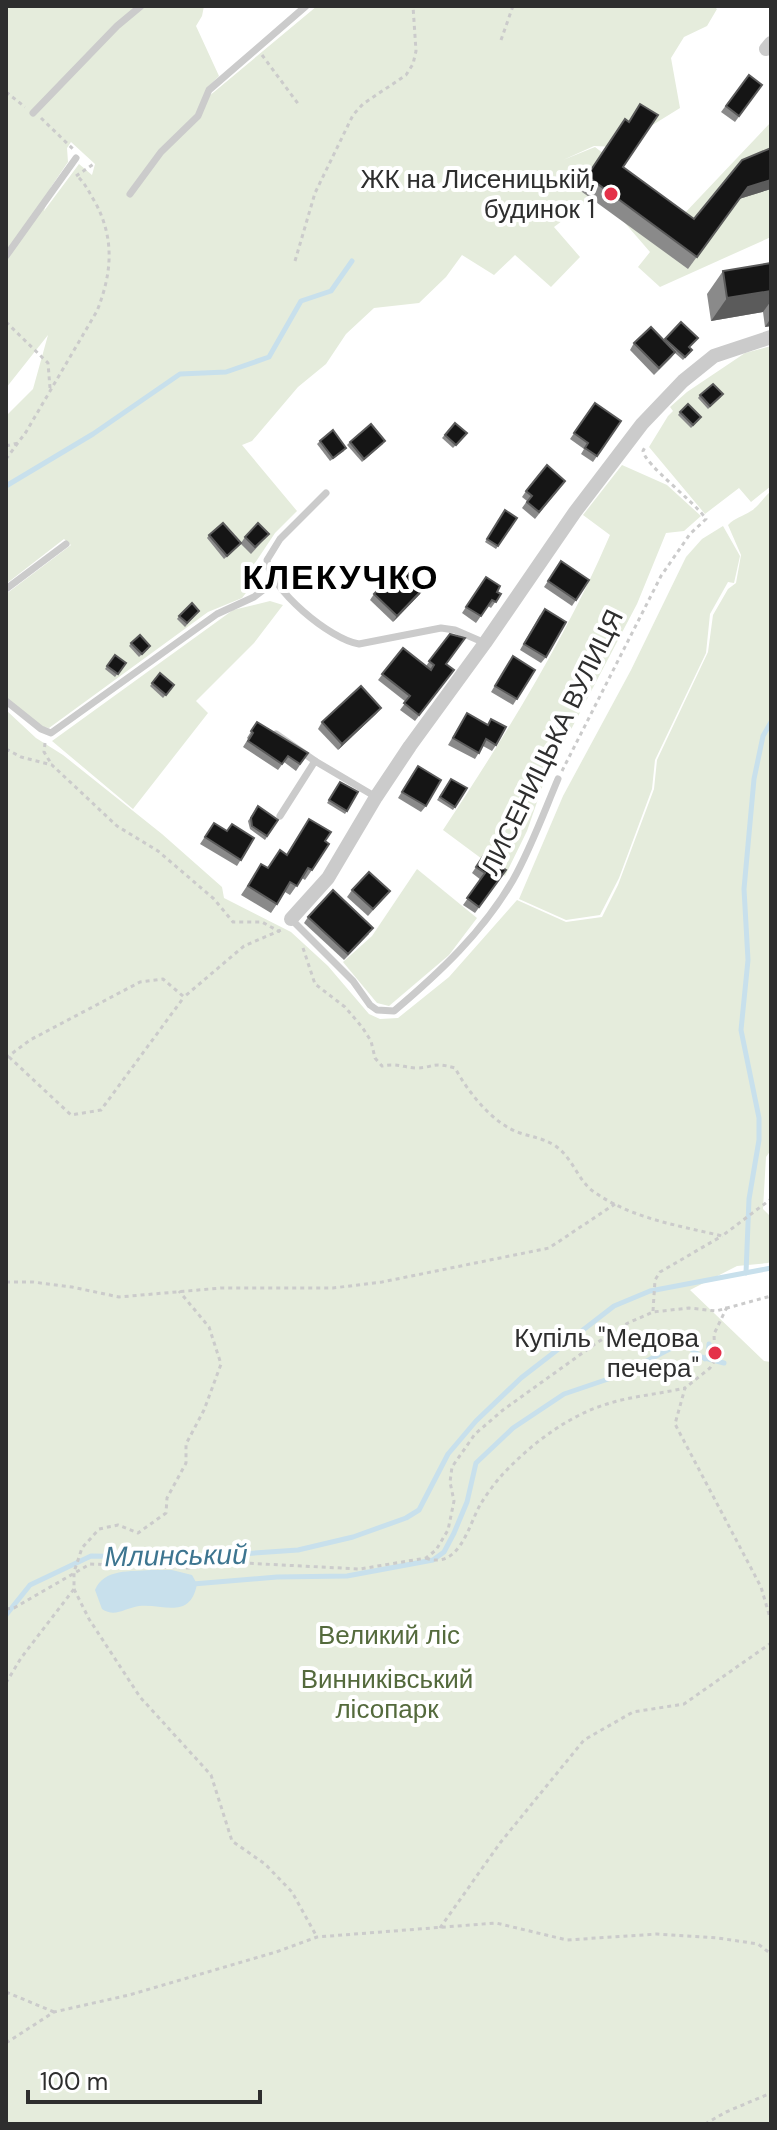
<svg xmlns="http://www.w3.org/2000/svg" width="777" height="2130" viewBox="0 0 777 2130" font-family="'DM Sans',sans-serif">
<style>
.green{fill:#e5ecdc;fill-rule:evenodd}
.water{fill:#c8e0ec}
.lines{fill:none;stroke-linecap:round;stroke-linejoin:round}
.stream{stroke:#c8e0ec;stroke-width:5}
.path{stroke:#cbcbcb;stroke-width:3;stroke-dasharray:4 4;stroke-linecap:butt}
.lane{stroke:#cbcbcb;stroke-width:7}
.street{stroke:#cbcbcb;stroke-width:14}
.wall{fill:#8a8a8a}
.shaded-wall{fill:#5b5b5b}
.building{fill:#151515;stroke:#5b5b5b;stroke-width:2}
.poi-dot{fill:#e43149;stroke:#fff;stroke-width:3}
.labels{text-anchor:middle;stroke-width:8;stroke-linejoin:round;paint-order:stroke}
.poi-label{font-size:26px;fill:#2e2e2e;stroke:#fff;text-anchor:end}
.street-label{font-size:26px;fill:#2e2e2e;stroke:#fff}
.park-label{font-size:26px;fill:#546a3c;stroke:#fff}
.water-label{font-size:28px;font-style:italic;fill:#3d7590;stroke:#fff}
.district-label{font-size:34px;font-weight:bold;letter-spacing:2px;fill:#000;stroke:#fff}
</style>
<rect width="100%" height="100%" fill="#fff"/>
<!-- green -->
<g class="green">
<path d="M6,6H204L202,16L196,26L219,76L207,88L202,102L317,6H713L717,9L707,26L684,37L671,58L680,108L617,147L594,146L563,160L595,147L683,215L771,122V237L660,287L638,267L650,252L599,193L554,227L580,257L551,287L515,255L494,275L462,255L446,277L419,303L374,308L346,334L326,364L298,387L252,441L242,445L297,511L275,533L255,563L249,589L242,598L208,612L49,728L43,727L6,698V594L71,545L64,539L6,584V416L33,389L48,335L6,388ZM71,142L95,164L92,175L79,164L44,211L51,187L68,162L67,148Z"/>
<polygon points="771,346 771,486 751,502 739,488 705,514 649,447 668,416 673,411 670,407 687,392 745,353"/>
<path d="M622,465L667,485L701,516L684,531L666,533L637,604L545,779L527,831L505,876L443,830C505,736 566,638 610,535L583,515Z"/>
<path d="M771,491V1150L766,1157L763,1209L771,1217V1261L768,1263L737,1266L690,1290L764,1361L771,1362V2124H6V710L36,738L63,755L162,834L222,887L224,898L291,932L328,966L369,1014L380,1019L398,1018L449,977L517,900L566,922L602,917L618,885L654,789L657,760L708,652L713,615L728,589L736,583L741,555L728,525C736,517 742,517 751,511C758,507 764,497 771,491Z"/>
<polygon points="723,526 740,556 734,583 728,582 710,614 706,653 655,760 652,789 619,878 600,915 566,920 519,899 563,796 631,670 686,557 702,539"/>
<polygon points="270,601 283,605 254,643 196,701 208,713 133,809 52,741 233,610"/>
<polygon points="417,869 477,918 449,955 389,1006 377,1003 343,962 372,936"/>
</g>
<!-- water -->
<path class="water" d="M151,1570H172L192,1575L197,1584C190,1621 162,1603 139,1606C125,1608 115,1618 102,1609L95,1590C104,1568 131,1572 151,1570Z"/>
<g class="lines">
<!-- stream -->
<g class="stream">
<polyline points="6,486 93,434 180,374 226,372 269,357 301,301 331,291 352,261"/>
<polyline points="746,1273 749,1199 759,1140 759,1118 741,1030 748,960 744,889 754,779 763,736 771,722"/>
<polyline points="705,1359 708,1358 709,1344 715,1353"/>
<polyline points="193,1584 277,1577 347,1576 433,1560 444,1552 454,1533 467,1502 476,1463 513,1428 564,1394 620,1375 683,1342 701,1357 724,1363"/>
<polyline points="6,1615 30,1585 91,1556 161,1557 211,1561 241,1554 298,1550 353,1537 406,1518 419,1510 448,1454 476,1421 521,1378 614,1306 650,1291 771,1268"/>
</g>
<!-- path -->
<g class="path">
<polyline points="501,40 513,6"/>
<polyline points="262,55 299,105"/>
<polyline points="6,92 25,107"/>
<polyline points="41,118 73,149"/>
<polyline points="76,176 95,163"/>
<polyline points="295,261 315,193 353,115 363,104 406,75 413,64 416,51 413,6"/>
<polyline points="6,322 48,363 50,388"/>
<polyline points="6,446 18,443"/>
<path d="M6,459L26,432L97,311C112,273 115,239 95,202C89,192 85,183 77,176"/>
<polyline points="45,743 44,752 52,765"/>
<polyline points="6,749 21,757 52,765 117,826 158,851 214,899 233,922 262,922 280,932"/>
<path d="M562,771L661,576L690,534L706,519C693,500 646,466 643,451L646,445"/>
<path d="M303,948L315,984L345,1007L362,1027L371,1041L375,1058L382,1066C397,1063 402,1067 415,1068C435,1068 431,1061 455,1068C468,1092 493,1124 520,1133C532,1137 542,1138 554,1145C573,1157 577,1180 594,1192C633,1219 677,1225 722,1236L771,1199"/>
<polyline points="9,1057 71,1115 101,1110 184,997"/>
<polyline points="6,1058 30,1040 140,982 163,979 184,997 244,946 281,930"/>
<polyline points="6,1282 33,1282 72,1287 119,1297 221,1288 333,1288 382,1282 549,1248 615,1204"/>
<polyline points="727,1307 714,1334 715,1360 710,1368 685,1388 675,1424 761,1587 771,1621"/>
<polyline points="653,1311 655,1280 660,1272 722,1236"/>
<path d="M426,1558C459,1570 468,1527 480,1505C486,1495 494,1484 502,1475C530,1445 567,1416 607,1404C632,1396 660,1394 685,1388"/>
<polyline points="74,1589 89,1619 140,1697 211,1775 232,1841 265,1864 292,1892 317,1937"/>
<polyline points="6,1609 14,1608 90,1564 188,1568 243,1563 360,1569 426,1558 436,1550 448,1530 454,1501 450,1482 452,1467 475,1434 503,1410 595,1344 628,1323 653,1312 689,1308 716,1311 771,1296"/>
<polyline points="6,1683 21,1658 74,1589 74,1572 82,1548 99,1529 118,1525 138,1533 166,1513 167,1498 186,1463 186,1444 204,1410 221,1364 209,1327 179,1291"/>
<polyline points="440,1928 500,1843 584,1740 633,1712 684,1704 771,1643"/>
<polyline points="6,1992 54,2012"/>
<polyline points="6,2043 54,2012 129,1995 276,1952 317,1937 496,1923 567,1940 657,1934 718,1938 758,1944 771,1954"/>
<polyline points="705,2124 726,2112 771,2093"/>
</g>
<!-- lane -->
<g class="lane">
<polyline points="33,113 117,26 141,6"/>
<polyline points="130,194 161,152 198,116 209,90 306,6"/>
<polyline points="6,256 76,158"/>
<path d="M326,493L280,539L267,560C269,589 331,640 359,644L441,628L455,630L485,643"/>
<polyline points="6,589 66,544"/>
<polyline points="6,701 41,729 51,733 217,614 254,597 275,581"/>
<polyline points="276,734 315,761"/>
<polyline points="280,816 315,761 376,797"/>
<path d="M291,919L353,981L370,1005L377,1010L394,1011C439,973 483,932 513,880C531,848 544,812 558,779"/>
</g>
<!-- street -->
<g class="street">
<polyline points="766,49 771,43"/>
<polyline points="291,919 328,878 376,797 410,746 485,643 575,512 642,424 683,381 714,356 771,337"/>
</g>
</g>
<!-- wall -->
<g class="wall">
<polygon points="749,75 762,85 735,122 721,112"/>
<polygon points="625,119 623,167 694,219 771,148 771,189 739,199 688,269 578,189"/>
<polygon points="771,263 771,326 765,327 763,312 711,321 707,294 723,271"/>
<polygon points="681,322 689,348 692,350 683,360 675,353 671,358 654,375 630,350 634,343 664,341"/>
<polygon points="700,395 721,397 708,409 698,398"/>
<polygon points="595,403 621,421 593,462 581,454 584,449 570,439"/>
<polygon points="680,412 699,420 691,428 678,415"/>
<polygon points="455,423 467,433 453,448 442,438"/>
<polygon points="320,441 344,451 330,461 317,444"/>
<polygon points="350,442 383,444 362,462 347,445"/>
<polygon points="565,481 535,519 522,508 527,501 522,497 526,491"/>
<polygon points="505,510 517,518 496,549 485,542"/>
<polygon points="269,534 251,554 241,544 224,559 207,538 209,535 241,543 245,537"/>
<polygon points="561,561 589,580 572,606 544,587"/>
<polygon points="486,577 497,592 501,594 491,608 488,606 476,623 462,613"/>
<polygon points="374,594 420,594 393,622 370,600"/>
<polygon points="199,611 185,627 177,619 179,616"/>
<polygon points="540,615 546,657 541,663 520,650"/>
<polygon points="450,634 446,664 454,670 415,721 400,710 406,702 378,680 403,648 426,666"/>
<polygon points="131,643 148,649 139,657 129,646"/>
<polygon points="115,655 126,663 115,677 105,669"/>
<polygon points="513,656 535,670 513,705 491,692"/>
<polygon points="160,673 174,685 163,698 150,686"/>
<polygon points="381,708 376,714 338,750 318,729 322,722"/>
<polygon points="467,713 488,725 491,719 496,745 492,751 483,746 475,759 448,745"/>
<polygon points="257,722 308,753 296,771 284,762 278,770 243,747 248,739 247,738"/>
<polygon points="418,766 426,806 421,812 398,798"/>
<polygon points="536,773 544,777 534,794 526,790"/>
<polygon points="451,779 467,788 453,810 437,800"/>
<polygon points="340,782 347,811 345,814 327,803"/>
<polygon points="258,806 278,820 265,840 250,829 248,821"/>
<polygon points="309,819 325,841 312,870 305,880 302,878 290,895 285,892 271,913 241,895 255,874 268,868 287,854"/>
<polygon points="214,823 227,831 254,838 237,866 200,844"/>
<polygon points="484,855 506,870 475,913 463,905 481,880 472,873"/>
<polygon points="352,890 390,891 368,916 347,897"/>
<polygon points="308,917 369,934 344,960 304,923"/>
</g>
<!-- shaded-wall -->
<g class="shaded-wall">
<polygon points="771,180 771,189 739,199 688,269 748,187"/>
<polygon points="771,291 771,301 763,312 711,321 727,298"/>
<polygon points="771,318 771,326 765,327"/>
<polygon points="424,588 420,594 393,622 397,616"/>
<polygon points="381,708 376,714 338,750 342,744"/>
</g>
<!-- building -->
<g class="building">
<polygon points="749,75 762,85 739,116 726,106"/>
<polygon points="640,104 658,115 623,167 694,219 742,160 771,148 771,180 748,187 697,257 587,176 625,119 629,122"/>
<polygon points="771,263 771,291 727,298 723,271"/>
<polygon points="681,322 698,338 689,347 692,350 685,357 665,339"/>
<polygon points="651,327 675,352 659,368 634,343"/>
<polygon points="713,384 723,394 710,406 700,395"/>
<polygon points="595,403 621,421 597,456 585,448 588,443 574,433"/>
<polygon points="688,404 701,417 693,425 680,412"/>
<polygon points="455,423 467,433 456,445 445,435"/>
<polygon points="371,424 385,441 364,459 350,442"/>
<polygon points="333,430 346,448 333,458 320,441"/>
<polygon points="547,465 565,481 539,512 527,502 532,496 526,491"/>
<polygon points="505,510 517,518 498,546 487,539"/>
<polygon points="223,523 241,543 227,556 209,535"/>
<polygon points="258,523 269,534 255,547 245,537"/>
<polygon points="561,561 589,580 576,600 548,581"/>
<polygon points="401,566 424,588 397,616 374,594"/>
<polygon points="486,577 500,586 497,592 501,594 496,602 492,600 481,616 466,607"/>
<polygon points="192,603 199,611 187,623 179,616"/>
<polygon points="545,609 566,622 546,657 524,644"/>
<polygon points="450,634 465,638 446,664 454,670 419,715 404,703 410,696 382,674 403,648 431,670 434,665 429,661"/>
<polygon points="140,635 150,646 142,654 131,643"/>
<polygon points="115,655 126,663 118,674 107,666"/>
<polygon points="513,656 535,670 517,699 495,686"/>
<polygon points="160,673 174,685 166,695 152,683"/>
<polygon points="361,686 381,708 342,744 322,722"/>
<polygon points="467,713 488,725 491,719 506,727 496,745 486,739 479,753 453,738"/>
<polygon points="257,722 308,753 300,764 288,756 282,764 248,741 253,733 251,731"/>
<polygon points="418,766 441,780 426,806 402,792"/>
<polygon points="536,773 544,777 536,791 528,787"/>
<polygon points="451,779 467,788 455,807 440,797"/>
<polygon points="340,782 358,792 347,811 329,800"/>
<polygon points="258,806 278,820 267,836 252,826 251,818"/>
<polygon points="309,819 331,832 325,841 329,844 312,870 308,868 297,886 290,882 277,904 248,886 261,864 268,868 280,850 287,855"/>
<polygon points="214,823 227,831 232,824 254,838 241,860 205,837"/>
<polygon points="484,855 506,870 479,907 467,898 485,873 476,867"/>
<polygon points="369,872 390,891 373,909 352,890"/>
<polygon points="333,890 373,928 348,954 308,917"/>
</g>
<!-- markers -->
<g class="poi-dot">
<circle cx="611" cy="194" r="8"/>
<circle cx="715" cy="1353" r="8"/>
</g>
<g class="labels">
<!-- poi labels -->
<g class="poi-label">
<text x="595" y="188">ЖК на Лисеницькій,<tspan x="595" dy="30">будинок 1</tspan></text>
<text x="699" y="1347">Купіль "Медова<tspan x="699" dy="30">печера"</tspan></text>
</g>
<!-- street labels -->
<g class="street-label">
<text transform="translate(552 742) rotate(-64)" y="9">ЛИСЕНИЦЬКА ВУЛИЦЯ</text>
</g>
<!-- park labels -->
<g class="park-label">
<text x="389" y="1644">Великий ліс</text>
<text x="387" y="1688">Винниківський<tspan x="387" dy="30">лісопарк</tspan></text>
</g>
<!-- water labels -->
<g class="water-label">
<text transform="translate(176 1555) rotate(-1)" y="10">Млинський</text>
</g>
<!-- district labels -->
<g class="district-label">
<text x="341" y="589">КЛЕКУЧКО</text>
</g>
</g>
<!-- border -->
<rect width="777" height="2130" fill="none" stroke="#2e2e2e" stroke-width="16"/>
<!-- scale -->
<path d="M28 2090v12h232v-12" fill="none" stroke="#2e2e2e" stroke-width="4"/>
<text x="40" y="2090" font-size="24" fill="#2e2e2e" stroke="#ffffff" stroke-width="6" paint-order="stroke">100 m</text>
</svg>
